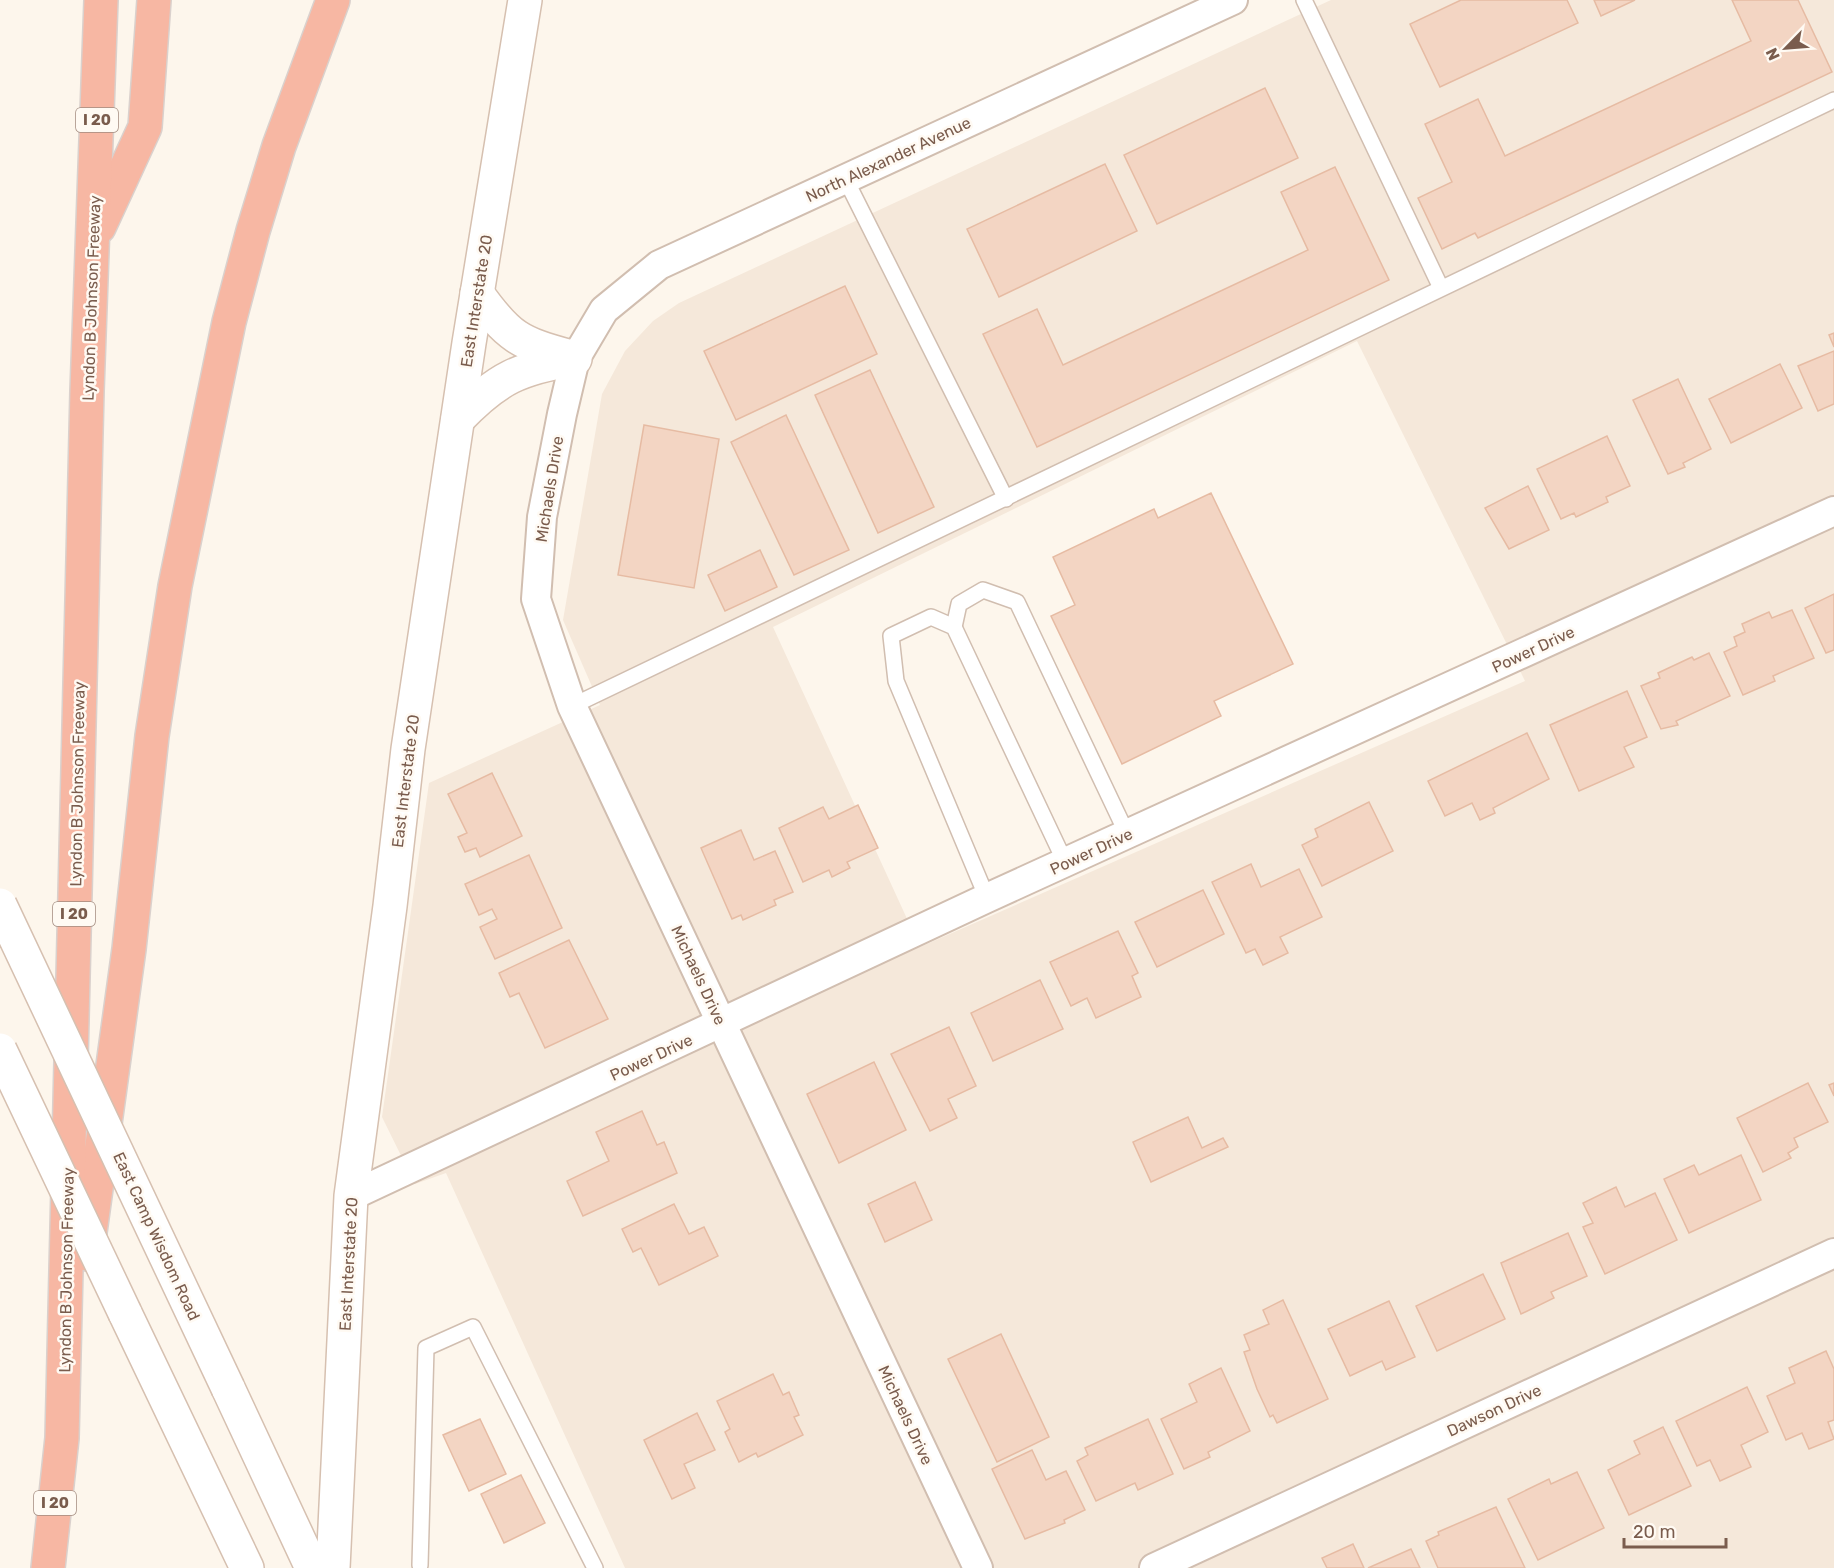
<svg xmlns="http://www.w3.org/2000/svg" width="1834" height="1568" viewBox="0 0 1834 1568" font-family="Rubik,sans-serif">
<style>
.residential{fill:#f5e8da;fill-rule:evenodd}
.building{fill:#f3d5c3;stroke:#e6bba3;stroke-width:1.5}
.lines{fill:none;stroke-linecap:round;stroke-linejoin:round}
.lane-casing{stroke:#d1beb0;stroke-width:18}
.street-casing{stroke:#d1beb0;stroke-width:32}
.secondary-casing{stroke:#d6c0b0;stroke-width:36}
.highway-casing{stroke:#dad1cd;stroke-width:36}
.lane{stroke:#fff;stroke-width:15}
.street{stroke:#fff;stroke-width:28}
.secondary{stroke:#fff;stroke-width:33}
.highway{stroke:#f7b7a3;stroke-width:33}
.secondary-bridge-casing{stroke:#d6c0b0;stroke-width:36;stroke-linecap:butt}
.secondary-bridge{stroke:#fff;stroke-width:33}
.labels{text-anchor:middle;stroke-width:5;stroke-linejoin:round;paint-order:stroke}
.shield{fill:#fffaf3;stroke:#a28b7f;stroke-width:1.5}
.shield-label{font-size:15px;font-weight:bold;fill:#7a5c4d}
.street-label{font-size:16px;fill:#7a5c4d;stroke:#fffaf3}
</style>
<rect width="100%" height="100%" fill="#fdf6ec"/>
<!-- residential -->
<path class="residential" d="M1331,0H1834V1568H625L446,1173L415,1184L382,1117L429,783L600,705L563,620L602,394L625,351L653,321L679,303ZM1357,341L1525,681L920,947L773,627Z"/>
<!-- building -->
<g class="building">
<polygon points="1461,0 1567,0 1578,23 1440,87 1410,24"/>
<polygon points="1594,0 1635,0 1601,16"/>
<polygon points="1732,0 1798,0 1832,72 1478,238 1475,233 1442,249 1418,198 1452,182 1425,124 1478,99 1505,156 1751,41"/>
<polygon points="1265,88 1298,158 1157,224 1124,155"/>
<polygon points="1105,164 1137,231 999,297 967,229"/>
<polygon points="1335,167 1389,280 1037,447 983,334 1037,309 1063,365 1308,250 1281,192"/>
<polygon points="845,286 877,354 736,420 704,351"/>
<polygon points="1834,333 1834,347 1829,335"/>
<polygon points="1834,351 1834,404 1818,411 1798,366"/>
<polygon points="1780,364 1802,408 1731,443 1709,399"/>
<polygon points="870,370 934,507 878,533 815,395"/>
<polygon points="1678,379 1711,449 1683,463 1685,467 1668,474 1633,400"/>
<polygon points="786,415 849,550 794,575 731,442"/>
<polygon points="644,425 719,439 694,588 618,575"/>
<polygon points="1607,436 1630,486 1606,497 1608,502 1576,517 1574,513 1561,519 1537,469"/>
<polygon points="1528,486 1549,530 1509,549 1485,508"/>
<polygon points="1211,493 1293,664 1214,701 1221,716 1122,764 1051,616 1075,605 1053,557 1154,509 1158,518"/>
<polygon points="760,550 777,587 725,611 708,575"/>
<polygon points="1834,594 1834,650 1826,653 1805,608"/>
<polygon points="1792,610 1814,658 1773,676 1775,681 1743,695 1724,652 1737,646 1734,637 1745,632 1742,624 1769,612 1772,618"/>
<polygon points="1709,653 1730,696 1676,721 1678,725 1661,729 1641,686 1660,678 1658,673 1692,657 1694,660"/>
<polygon points="1627,691 1647,737 1624,747 1634,767 1579,791 1550,725"/>
<polygon points="1527,733 1549,779 1493,808 1495,813 1480,820 1472,803 1445,816 1428,781"/>
<polygon points="492,773 522,836 480,857 476,848 465,852 458,837 467,833 448,794"/>
<polygon points="1369,802 1393,851 1322,886 1302,845 1318,837 1315,829"/>
<polygon points="858,805 878,848 847,862 850,868 832,877 829,870 803,882 779,828 823,807 829,819"/>
<polygon points="741,830 754,860 775,851 793,892 774,900 776,905 743,920 741,915 732,919 701,848"/>
<polygon points="529,855 562,928 495,959 480,927 497,919 492,909 479,915 465,884"/>
<polygon points="1251,864 1261,887 1299,869 1322,917 1280,937 1288,953 1263,965 1255,949 1246,953 1212,882"/>
<polygon points="1203,890 1224,934 1157,967 1135,922"/>
<polygon points="1118,931 1138,973 1132,976 1141,997 1096,1018 1087,998 1071,1006 1050,962"/>
<polygon points="569,940 608,1019 545,1048 519,993 510,997 499,973"/>
<polygon points="1040,980 1063,1029 993,1061 971,1013"/>
<polygon points="949,1027 976,1086 948,1099 957,1118 930,1131 891,1054"/>
<polygon points="874,1062 906,1130 839,1163 807,1094"/>
<polygon points="1808,1083 1828,1122 1794,1138 1798,1147 1788,1153 1791,1158 1763,1172 1737,1118"/>
<polygon points="1834,1083 1834,1096 1829,1085"/>
<polygon points="642,1111 657,1145 664,1142 677,1173 583,1216 567,1181 609,1161 596,1132"/>
<polygon points="1188,1117 1202,1148 1223,1138 1228,1147 1151,1182 1133,1142"/>
<polygon points="1741,1155 1761,1200 1689,1233 1664,1179 1694,1165 1699,1175"/>
<polygon points="915,1182 932,1220 885,1242 868,1204"/>
<polygon points="1616,1187 1625,1207 1655,1193 1677,1240 1605,1274 1583,1227 1593,1223 1583,1203"/>
<polygon points="674,1204 689,1234 704,1227 718,1256 659,1285 641,1248 633,1252 622,1229"/>
<polygon points="1568,1233 1587,1276 1551,1292 1554,1298 1521,1314 1501,1263"/>
<polygon points="1483,1274 1505,1319 1437,1351 1416,1306"/>
<polygon points="1283,1300 1328,1399 1277,1423 1273,1415 1270,1417 1257,1389 1244,1352 1250,1350 1244,1335 1269,1324 1263,1310"/>
<polygon points="1389,1301 1415,1357 1386,1370 1382,1361 1350,1376 1328,1329"/>
<polygon points="1001,1334 1049,1437 997,1462 948,1359"/>
<polygon points="1826,1351 1834,1369 1834,1420 1828,1422 1834,1439 1809,1449 1802,1433 1786,1440 1767,1396 1795,1383 1789,1368"/>
<polygon points="1221,1368 1250,1431 1208,1452 1210,1457 1184,1469 1161,1419 1197,1402 1189,1384"/>
<polygon points="773,1374 783,1395 789,1392 799,1415 794,1417 803,1435 758,1457 756,1453 739,1462 725,1432 730,1429 717,1401"/>
<polygon points="1747,1387 1768,1432 1741,1445 1751,1467 1720,1481 1710,1460 1697,1466 1676,1421"/>
<polygon points="697,1413 715,1450 684,1464 695,1488 672,1499 644,1440"/>
<polygon points="480,1419 506,1474 469,1491 443,1435"/>
<polygon points="1148,1419 1173,1474 1138,1490 1135,1483 1096,1501 1077,1461 1088,1455 1085,1448"/>
<polygon points="1663,1427 1691,1486 1629,1515 1608,1470 1640,1454 1634,1441"/>
<polygon points="1032,1450 1046,1480 1066,1471 1085,1510 1064,1520 1065,1523 1025,1539 992,1469"/>
<polygon points="1577,1472 1604,1528 1538,1560 1508,1499 1549,1479 1551,1484"/>
<polygon points="521,1475 545,1523 504,1543 481,1494"/>
<polygon points="1496,1507 1525,1568 1438,1568 1426,1541 1439,1535 1438,1532"/>
<polygon points="1353,1544 1364,1568 1327,1568 1322,1558"/>
<polygon points="1411,1549 1420,1568 1368,1568"/>
</g>
<g class="lines">
<defs>
<g id="lane">
<polyline points="1304,0 1441,288"/>
<polyline points="845,178 1006,499"/>
<polyline points="954,627 959,604 983,590 1017,602 1127,834"/>
<polyline points="572,706 1834,100"/>
<polyline points="987,898 896,681 891,636 931,617 954,627 1065,862"/>
<polyline points="420,1565 426,1348 473,1327 595,1568"/>
</g>
<g id="street">
<polyline points="351,1196 987,898 1834,511"/>
<polyline points="978,1568 572,706 536,599 542,517 562,414 575,359 604,310 659,265 1233,0"/>
<polyline points="1154,1568 1834,1253"/>
</g>
<g id="secondary">
<path d="M477,293C508,337 519,343 571,357"/>
<path d="M458,419C497,378 520,368 575,359"/>
<polyline points="125,1313 247,1568"/>
<polyline points="228,1388 312,1568"/>
<polyline points="333,1568 351,1196 390,906 408,749 469,343 525,0"/>
</g>
<g id="highway">
<polyline points="99,227 145,127 154,0"/>
<polyline points="87,1254 129,949 152,736 175,586 229,322 253,231 279,146 333,0"/>
<polyline points="48,1568 62,1438 87,391 101,0"/>
</g>
</defs>
<!-- lane casing -->
<use href="#lane" class="lane-casing"/>
<!-- street casing -->
<use href="#street" class="street-casing"/>
<!-- secondary casing -->
<use href="#secondary" class="secondary-casing"/>
<!-- highway casing -->
<use href="#highway" class="highway-casing"/>
<!-- lane -->
<use href="#lane" class="lane"/>
<!-- street -->
<use href="#street" class="street"/>
<!-- secondary -->
<use href="#secondary" class="secondary"/>
<!-- highway -->
<use href="#highway" class="highway"/>
<defs>
<g id="secondary-bridge">
<polyline points="0,905 228,1388"/>
<polyline points="0,1050 125,1313"/>
</g>
</defs>
<!-- secondary-bridge casing -->
<use href="#secondary-bridge" class="secondary-bridge-casing"/>
<!-- secondary-bridge -->
<use href="#secondary-bridge" class="secondary-bridge"/>
</g>
<g class="labels">
<!-- shield labels -->
<g class="shield">
<rect x="76" y="108" width="42" height="24" rx="4.5"/>
<rect x="53" y="902" width="42" height="24" rx="4.5"/>
<rect x="34" y="1491" width="42" height="24" rx="4.5"/>
</g>
<g class="shield-label">
<text x="97" y="125">I 20</text>
<text x="74" y="919">I 20</text>
<text x="55" y="1508">I 20</text>
</g>
<!-- street labels -->
<g class="street-label">
<text transform="translate(888 159) rotate(-25)" y="6">North Alexander Avenue</text>
<text transform="translate(91 298) rotate(-88)" y="6">Lyndon B Johnson Freeway</text>
<text transform="translate(476 301) rotate(-81)" y="6">East Interstate 20</text>
<text transform="translate(549 489) rotate(-81)" y="6">Michaels Drive</text>
<text transform="translate(1533 649) rotate(-25)" y="6">Power Drive</text>
<text transform="translate(405 781) rotate(-83)" y="6">East Interstate 20</text>
<text transform="translate(77 784) rotate(-89)" y="6">Lyndon B Johnson Freeway</text>
<text transform="translate(1091 851) rotate(-25)" y="6">Power Drive</text>
<text transform="translate(699 975) rotate(65)" y="6">Michaels Drive</text>
<text transform="translate(651 1057) rotate(-25)" y="6">Power Drive</text>
<text transform="translate(157 1236) rotate(65)" y="6">East Camp Wisdom Road</text>
<text transform="translate(348 1264) rotate(-87)" y="6">East Interstate 20</text>
<text transform="translate(66 1270) rotate(-89)" y="6">Lyndon B Johnson Freeway</text>
<text transform="translate(1494 1410) rotate(-25)" y="6">Dawson Drive</text>
<text transform="translate(906 1415) rotate(65)" y="6">Michaels Drive</text>
</g>
</g>
<!-- north arrow -->
<g transform="translate(1786 48) rotate(245)" stroke="#fffaf3" stroke-width="4.5" paint-order="stroke">
<path d="M0-4.5L10 22L0 15L-10 22Z" fill="#7a5c4d"/>
<text y="-9" font-size="16" font-weight="bold" text-anchor="middle" fill="#7a5c4d">N</text>
</g>
<!-- scale -->
<path d="M1624 1538v9h102v-9" fill="none" stroke="#7a5c4d" stroke-width="3"/>
<text x="1633" y="1538" font-size="18" fill="#7a5c4d" stroke="#fffaf3" stroke-width="4.5" paint-order="stroke">20 m</text>
</svg>
